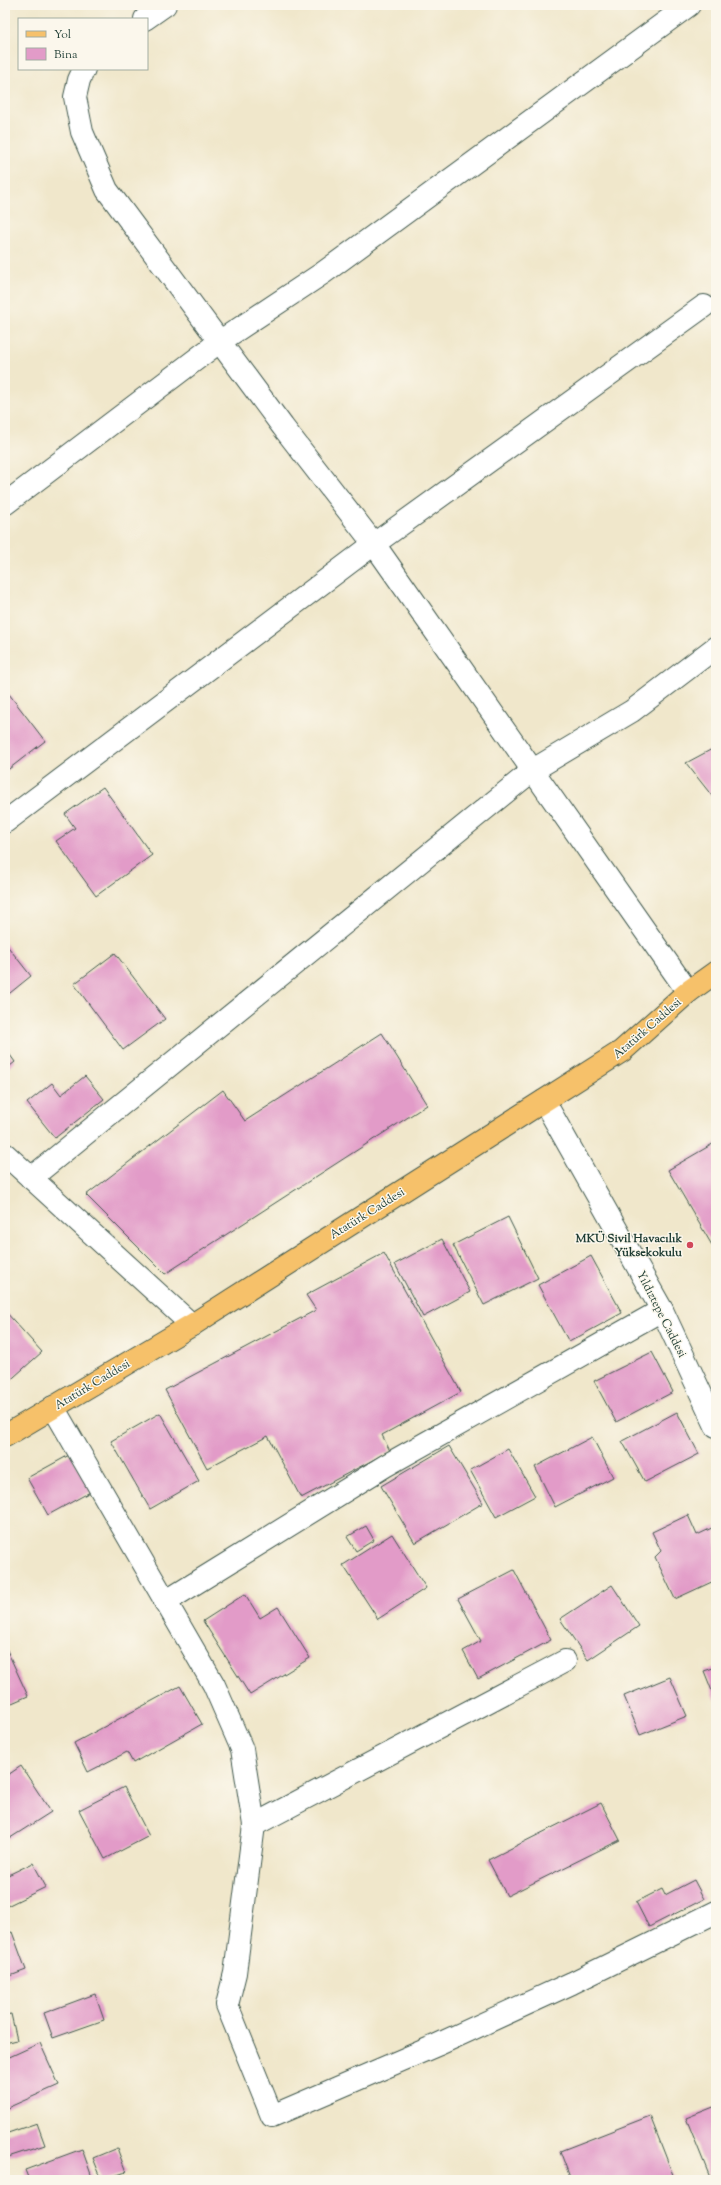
<svg xmlns="http://www.w3.org/2000/svg" width="721" height="2185" viewBox="0 0 721 2185" font-family="'Sorts Mill Goudy',serif">
<style>
.building{fill:#e29bc8}
.lines{fill:none;stroke-linecap:round;stroke-linejoin:round}
.minor-casing{stroke:#3e564b;stroke-width:24}
.major-casing{stroke:#3e564b;stroke-width:24}
.minor{stroke:#fff;stroke-width:22}
.major{stroke:#f6c16b;stroke-width:22}
.poi-dot{fill:#d1495b;stroke:#fbf7ec;stroke-width:1.5}
.labels{text-anchor:middle;stroke-width:3;stroke-linejoin:round;paint-order:stroke}
.street-label{font-size:12px;fill:#1f3d34;stroke:#fbf7ec}
.poi-label{font-size:12px;font-weight:bold;fill:#1f3d34;stroke:#fbf7ec;text-anchor:end}
</style>
<rect width="100%" height="100%" fill="#fbf7ec"/>
<filter id="ink" filterUnits="userSpaceOnUse"><feTurbulence type="fractalNoise" baseFrequency=".025" numOctaves="2"/><feDisplacementMap in="SourceGraphic" scale="8" xChannelSelector="R" yChannelSelector="G"/><feConvolveMatrix kernelMatrix="1 2 1 2 8 2 1 2 1" color-interpolation-filters="sRGB"/></filter>
<filter id="wash" filterUnits="userSpaceOnUse"><feTurbulence type="fractalNoise" baseFrequency=".012" numOctaves="4" result="noise"/><feDisplacementMap in="SourceGraphic" scale="16" xChannelSelector="R" yChannelSelector="G"/><feGaussianBlur stdDeviation="0.9" result="paint"/><feColorMatrix in="noise" values="0 0 0 0 0 0 0 0 0 0 0 0 0 0 0 0 0 1.4 0 .05"/><feComposite in="paint" operator="in"/></filter>
<g filter="url(#wash)">
<rect width="100%" height="100%" fill="#f0e7cb"/>
<g id="blocks">
<!-- building -->
<g class="building">
<polygon points="9,694 45,741 5,772 5,697"/>
<polygon points="716,747 716,801 686,763"/>
<polygon points="103,787 152,855 96,896 56,841 75,828 65,814"/>
<polygon points="5,943 31,976 5,997"/>
<polygon points="115,953 165,1019 123,1050 74,984"/>
<polygon points="382,1033 427,1105 165,1274 86,1195 223,1090 245,1121"/>
<polygon points="5,1048 15,1062 5,1070"/>
<polygon points="85,1076 104,1099 55,1138 27,1103 52,1083 61,1095"/>
<polygon points="716,1142 716,1252 668,1170"/>
<polygon points="508,1217 538,1278 484,1305 453,1245"/>
<polygon points="442,1239 470,1292 423,1317 395,1264"/>
<polygon points="384,1253 461,1392 382,1435 390,1451 301,1498 268,1436 207,1468 165,1390 316,1310 306,1295"/>
<polygon points="591,1256 622,1313 569,1342 538,1285"/>
<polygon points="5,1311 42,1352 5,1385"/>
<polygon points="652,1352 673,1392 616,1422 594,1381"/>
<polygon points="677,1412 699,1454 645,1482 622,1441"/>
<polygon points="160,1413 199,1481 150,1509 111,1441"/>
<polygon points="592,1437 613,1477 555,1507 535,1467"/>
<polygon points="449,1446 483,1503 415,1543 381,1486"/>
<polygon points="508,1449 535,1496 496,1517 470,1470"/>
<polygon points="71,1454 92,1491 48,1515 27,1478"/>
<polygon points="688,1515 697,1535 716,1526 716,1580 675,1599 655,1557 661,1551 652,1532"/>
<polygon points="366,1526 374,1540 356,1551 347,1537"/>
<polygon points="392,1534 426,1588 378,1619 343,1565"/>
<polygon points="514,1570 551,1640 478,1679 463,1651 481,1641 458,1599"/>
<polygon points="612,1585 639,1626 588,1660 560,1619"/>
<polygon points="245,1594 260,1618 278,1607 310,1658 250,1695 203,1621"/>
<polygon points="5,1646 28,1696 5,1706"/>
<polygon points="716,1667 716,1701 704,1671"/>
<polygon points="670,1677 687,1716 640,1735 624,1696"/>
<polygon points="180,1686 202,1724 133,1763 127,1752 88,1772 74,1743"/>
<polygon points="21,1766 51,1812 7,1840 5,1837 5,1777"/>
<polygon points="124,1787 149,1836 105,1859 79,1810"/>
<polygon points="601,1803 620,1840 507,1896 488,1860"/>
<polygon points="33,1863 46,1887 5,1907 5,1870 8,1875"/>
<polygon points="694,1880 704,1899 649,1927 636,1902 662,1889 665,1895"/>
<polygon points="12,1932 26,1970 5,1978 5,1934"/>
<polygon points="95,1994 104,2020 53,2038 44,2013"/>
<polygon points="11,2014 17,2040 5,2043 5,2015"/>
<polygon points="40,2043 59,2085 5,2109 5,2059"/>
<polygon points="716,2106 716,2180 711,2180 686,2118"/>
<polygon points="650,2116 675,2180 571,2180 560,2151"/>
<polygon points="37,2123 45,2145 5,2158 5,2134"/>
<polygon points="117,2148 126,2172 102,2180 93,2158"/>
<polygon points="82,2149 93,2180 29,2180 25,2170"/>
</g>
</g>
</g>
<g filter="url(#ink)">
<use href="#blocks" fill-opacity="0" stroke="#3e564b" stroke-width="1"/>
<g class="lines">
<defs>
<g id="minor">
<polyline points="145,19 165,5"/>
<polyline points="84,69 79,80 75,97 82,132 107,190 283,427 374,544 688,992"/>
<polyline points="5,504 219,342 323,273 689,5"/>
<polyline points="5,822 374,544 704,306"/>
<polyline points="544,1101 662,1310 716,1426"/>
<polyline points="5,1154 192,1325"/>
<polyline points="31,1178 533,770 632,711 716,647"/>
<polyline points="53,1407 214,1685 242,1749 254,1825 235,1973 227,2005 272,2116 437,2045 572,1983 716,1912"/>
<polyline points="165,1602 385,1466 662,1310"/>
<polyline points="254,1825 565,1661"/>
</g>
<polyline id="major" points="5,1436 192,1325 622,1051 688,992 716,972"/>
</defs>
<!-- minor casing -->
<use href="#minor" class="minor-casing"/>
<!-- major casing -->
<use href="#major" class="major-casing"/>
<!-- minor -->
<use href="#minor" class="minor"/>
<!-- major -->
<use href="#major" class="major"/>
</g>
</g>
<!-- markers -->
<circle class="poi-dot" cx="690" cy="1245" r="4"/>
<g class="labels">
<!-- street labels -->
<g class="street-label">
<text transform="translate(647 1028) rotate(-41)" y="4">Atatürk Caddesi</text>
<text transform="translate(367 1213) rotate(-32)" y="4">Atatürk Caddesi</text>
<text transform="translate(662 1314) rotate(63)" y="4">Yıldıztepe Caddesi</text>
<text transform="translate(92 1384) rotate(-31)" y="4">Atatürk Caddesi</text>
</g>
<!-- poi labels -->
<g class="poi-label">
<text x="682" y="1242">MKÜ Sivil Havacılık<tspan x="682" dy="14">Yüksekokulu</tspan></text>
</g>
</g>
<!-- margin -->
<rect width="721" height="2185" fill="none" stroke="#fbf7ec" stroke-width="20"/>
<!-- legend -->
<rect x="18" y="18" width="130" height="52" fill="#fbf7ec" stroke="#a3ada2"/>
<rect x="26" y="31" width="20" height="6" fill="#f6c16b" stroke="#a3ada2"/>
<text x="54" y="38" font-size="12" fill="#1f3d34">Yol</text>
<rect x="26" y="48" width="20" height="12" fill="#e29bc8" stroke="#a3ada2"/>
<text x="54" y="58" font-size="12" fill="#1f3d34">Bina</text>
</svg>
